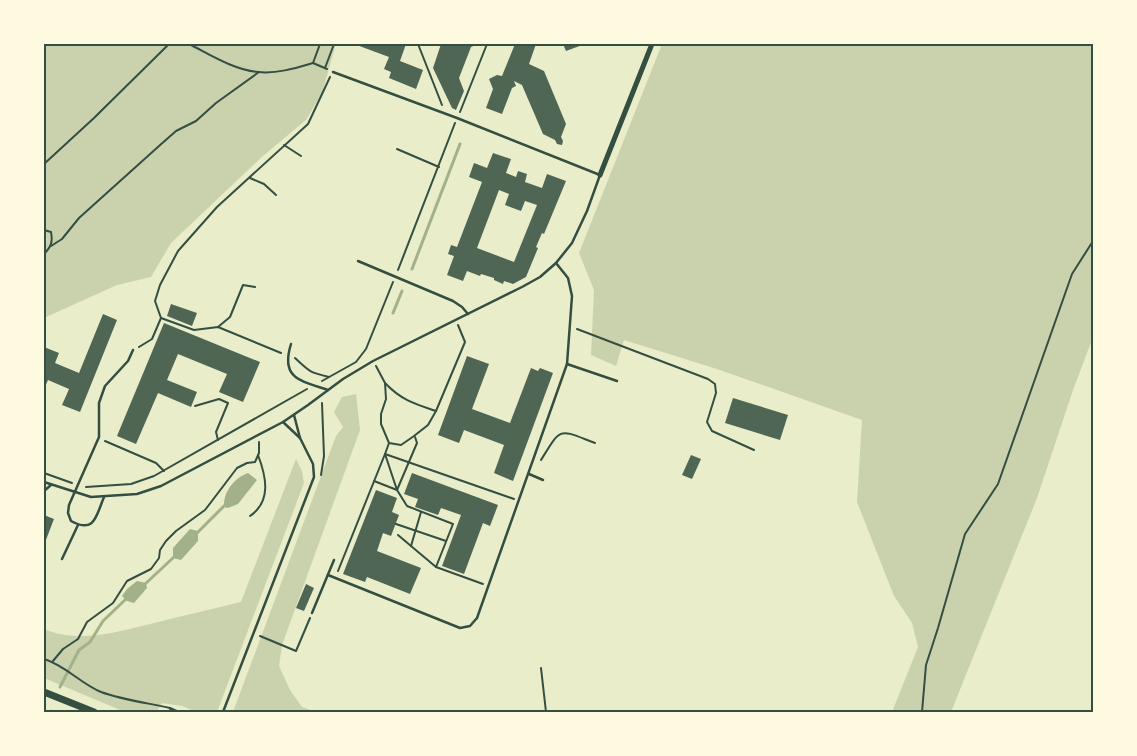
<svg xmlns="http://www.w3.org/2000/svg" width="1137" height="756" viewBox="0 0 1137 756" font-family="'Titillium Web',sans-serif">
<style>
.green{fill:#cad2ad}
.water{fill:#a3b18a}
.lines{fill:none;stroke-linecap:round;stroke-linejoin:round}
.stream{stroke:#a3b18a;stroke-width:3}
.building{fill:#4f6655;fill-rule:evenodd}
.path{stroke:#344e41;stroke-width:2}
.service{stroke:#344e41;stroke-width:2.5}
.minor{stroke:#344e41;stroke-width:5}
.tertiary{stroke:#344e41;stroke-width:7}
.neatline{fill:none;stroke:#344e41;stroke-width:2}
</style>
<rect width="100%" height="100%" fill="#e9edc9"/>
<!-- green -->
<g class="green">
<polygon points="44,44 336,44 322,93 306,120 263,156 171,243 151,277 117,285 44,318 44,248 47,239 44,236"/>
<polygon points="662,44 1093,44 1093,337 1073,390 1037,498 951,712 892,712 918,647 912,623 894,596 857,502 862,420 717,369 624,340 616,366 591,355 594,290 579,253"/>
<polygon points="356,394 360,430 282,645 279,666 290,690 302,707 317,712 233,712 336,436 343,427 334,412 342,397"/>
<path d="M296,459L302,471L304,483L217,712H196L182,706L162,703L156,712H125L44,678V629C82,645 123,630 162,621C188,615 215,608 241,602Z"/>
</g>
<!-- water -->
<g class="water">
<path d="M248,473L257,480L238,504L228,508L224,507C223,492 234,478 248,473Z"/>
<polygon points="190,529 198,531 198,541 181,560 173,558 173,548"/>
<polygon points="137,581 146,583 147,588 134,603 127,601 122,596 127,589"/>
</g>
<g class="lines">
<!-- stream -->
<g class="stream">
<polyline points="412,269 460,144"/>
<polyline points="393,313 402,291"/>
<polyline points="196,534 225,505"/>
<polyline points="144,585 174,557"/>
<polyline points="60,687 79,650 90,642 103,621 127,598"/>
<polyline points="51,712 51,711"/>
</g>
</g>
<!-- building -->
<g class="building">
<polygon points="354,44 406,44 400,61 423,70 416,89 389,78 391,72 384,69 389,57"/>
<polygon points="441,44 478,44 471,47 459,78 464,91 456,110 452,108 433,68"/>
<polygon points="515,44 536,44 529,64 544,71 566,124 561,137 563,141 562,145 557,144 555,140 543,134 522,85 514,81 516,86 512,88 502,114 486,108 493,89 489,79 497,75 502,76"/>
<polygon points="563,44 585,44 566,51"/>
<path d="M493,153L511,159L506,173L516,177L518,171L527,174L525,182L542,188L547,174L566,181L544,234L542,233L536,247L538,248L526,277L513,284L504,281L503,284L494,280V278L481,274L480,276L467,271L463,281L447,275L454,256L448,254L451,245L457,247L482,182L469,177L474,163L487,168ZM499,190L509,194L505,205L521,211L525,201L537,205L514,262L477,248Z"/>
<polygon points="171,304 197,313 192,326 167,316"/>
<polygon points="103,314 117,320 80,412 62,405 69,389 48,380 44,389 44,347 59,353 55,363 79,373"/>
<polygon points="164,323 260,362 243,402 219,392 227,374 178,354 167,380 197,392 191,407 158,393 136,444 117,436"/>
<polygon points="467,356 489,364 472,409 510,423 531,368 538,371 540,368 553,373 513,481 494,473 504,445 464,430 459,443 438,435"/>
<polygon points="733,398 788,415 780,440 725,423"/>
<polygon points="691,455 701,459 692,479 682,475"/>
<polygon points="412,473 498,505 490,526 483,523 464,574 442,566 461,515 441,508 438,515 415,507 418,499 404,494"/>
<polygon points="376,490 397,498 392,512 399,515 391,536 383,533 377,551 421,568 410,594 367,577 365,582 343,574"/>
<polygon points="44,515 54,519 44,545"/>
<polygon points="306,584 314,588 304,611 296,608"/>
</g>
<g class="lines">
<!-- path -->
<g class="path">
<path d="M189,44C211,55 234,70 258,72C277,74 296,68 313,63L320,44"/>
<polyline points="418,44 442,105"/>
<polyline points="313,63 327,69"/>
<polyline points="325,68 334,44"/>
<polyline points="460,112 487,44"/>
<polyline points="284,145 301,156"/>
<polyline points="397,149 439,167"/>
<polyline points="44,164 94,118 169,44"/>
<polyline points="250,178 264,184 276,195"/>
<path d="M44,230L51,232C53,242 51,247 44,254"/>
<polyline points="51,246 62,239 79,218 159,146 176,131 196,121 216,103 259,72"/>
<polyline points="398,270 455,123"/>
<polyline points="161,318 194,330 218,327 281,353"/>
<polyline points="218,327 230,317 243,285 255,287"/>
<polyline points="577,329 708,379 715,384 716,393 707,422 712,431 754,450"/>
<polyline points="139,347 152,339 161,318 155,301 160,285 178,251 217,207 308,124 330,77"/>
<path d="M295,358C310,372 309,372 329,377"/>
<polyline points="376,366 385,383 386,399 381,414 381,424 389,443 401,445 414,436 428,425 436,411 465,342 458,325"/>
<polyline points="322,381 356,362 366,349 393,282"/>
<path d="M385,383C401,400 415,404 436,411"/>
<polyline points="195,406 219,399 228,403 216,432 218,440"/>
<polyline points="105,441 156,463 164,471"/>
<polyline points="389,443 385,454 397,490 407,506 453,524 436,567 411,546 421,512"/>
<path d="M541,460C562,426 558,429 595,443"/>
<polyline points="44,473 72,483"/>
<polyline points="321,475 324,456 322,403"/>
<polyline points="374,481 397,490 417,443 415,437"/>
<polyline points="86,487 131,484 154,476 307,389"/>
<path d="M250,516C272,501 266,476 258,455"/>
<polyline points="396,524 446,541"/>
<polyline points="398,535 411,546"/>
<polyline points="436,567 483,584"/>
<polyline points="338,571 385,454 514,499"/>
<polyline points="260,636 296,651 310,618"/>
<path d="M44,659C65,665 81,684 101,692C123,700 148,703 170,708L171,712"/>
<polyline points="53,661 63,649 78,639 87,622 113,603 127,581 151,569 159,558 160,550 166,541 176,531 205,510 237,468 247,463 255,462 259,453 259,442"/>
<polyline points="541,668 546,712"/>
<polyline points="170,708 179,712"/>
<polyline points="922,712 926,665 938,628 965,534 998,484 1072,274 1093,241"/>
</g>
<!-- service -->
<g class="service">
<polyline points="358,261 453,301 462,307 468,314"/>
<path d="M291,344C280,379 301,381 328,390"/>
<polyline points="567,364 617,381"/>
<polyline points="283,422 300,438"/>
<polyline points="529,474 543,480"/>
<polyline points="44,482 91,497 137,494 161,486 283,422 308,405 343,379 373,361 522,287 540,277 556,263 572,243 587,211 600,175 457,118 333,72"/>
<polyline points="44,491 51,485"/>
<path d="M104,497C96,516 95,534 71,521L68,513L69,505L99,437V403L105,386L128,361L133,350"/>
<polyline points="62,559 78,525"/>
<polyline points="328,575 460,628 470,626 477,618 567,364 572,296 568,278 556,263"/>
<polyline points="312,613 334,560"/>
<polyline points="223,712 314,477 313,464 300,438 294,415"/>
</g>
<!-- minor -->
<polyline class="minor" points="600,175 652,44"/>
<!-- tertiary -->
<polyline class="tertiary" points="44,692 94,712"/>
</g>
<!-- border -->
<rect width="1137" height="756" fill="none" stroke="#fefae0" stroke-width="90"/>
<rect x="45" y="45" width="1047" height="666" class="neatline"/>
</svg>
